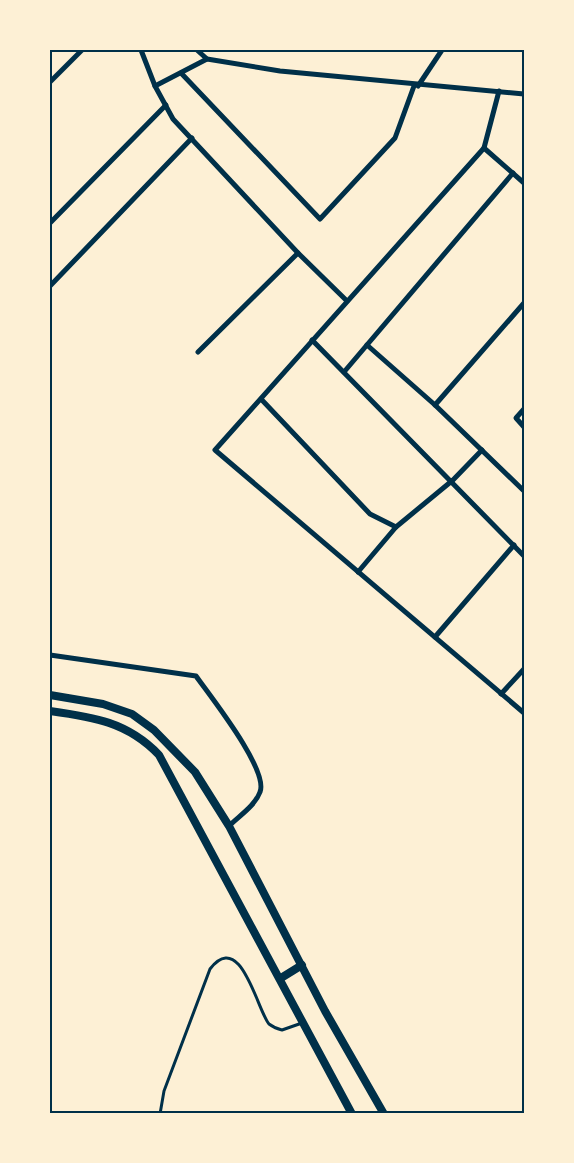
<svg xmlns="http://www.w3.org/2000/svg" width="574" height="1163" viewBox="0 0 574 1163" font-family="'Golos Text',sans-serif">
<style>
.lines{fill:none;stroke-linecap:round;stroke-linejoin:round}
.service{stroke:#003049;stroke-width:3}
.minor{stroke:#003049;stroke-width:5}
.secondary{stroke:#003049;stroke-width:8}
.neatline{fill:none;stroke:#003049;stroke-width:2}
</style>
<rect width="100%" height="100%" fill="#fdf0d5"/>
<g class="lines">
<!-- service -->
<path class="service" d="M160,1114L164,1091L210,969C241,929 257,1010 269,1024C273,1027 277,1029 282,1030L302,1023"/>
<!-- minor -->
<g class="minor">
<polyline points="141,50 155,86 173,119 298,253 347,301"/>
<polyline points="197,50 207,59 280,71 524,94"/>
<polyline points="181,73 320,219 395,138 414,86"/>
<polyline points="50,82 82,50"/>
<polyline points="155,86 207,59"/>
<polyline points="418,86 442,50"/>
<polyline points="499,91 484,148 215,450 524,713"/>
<polyline points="484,148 524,183"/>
<polyline points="50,223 166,105"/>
<polyline points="50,286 192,138"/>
<polyline points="312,340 524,556"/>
<polyline points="367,345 435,405 524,491"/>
<polyline points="198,352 298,253"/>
<polyline points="344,372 513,173"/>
<polyline points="261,399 370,514 396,527 453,480 482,450"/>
<polyline points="435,405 524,303"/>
<polyline points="524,409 516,418 524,427"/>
<polyline points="358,572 396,527"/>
<polyline points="435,637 514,545"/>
<path d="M50,655L196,676C210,696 269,770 260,792C255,806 239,816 229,826"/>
<polyline points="501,694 524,669"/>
</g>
<!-- secondary -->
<g class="secondary">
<polyline points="50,695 103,704 132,714 154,730 195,772 229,826 325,1011 384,1114"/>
<path d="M50,711C93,717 128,722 159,755L352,1114"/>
<polyline points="281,978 302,965"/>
</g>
</g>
<!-- border -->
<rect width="574" height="1163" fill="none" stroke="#fdf0d5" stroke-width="102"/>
<rect x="51" y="51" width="472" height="1061" class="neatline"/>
</svg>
